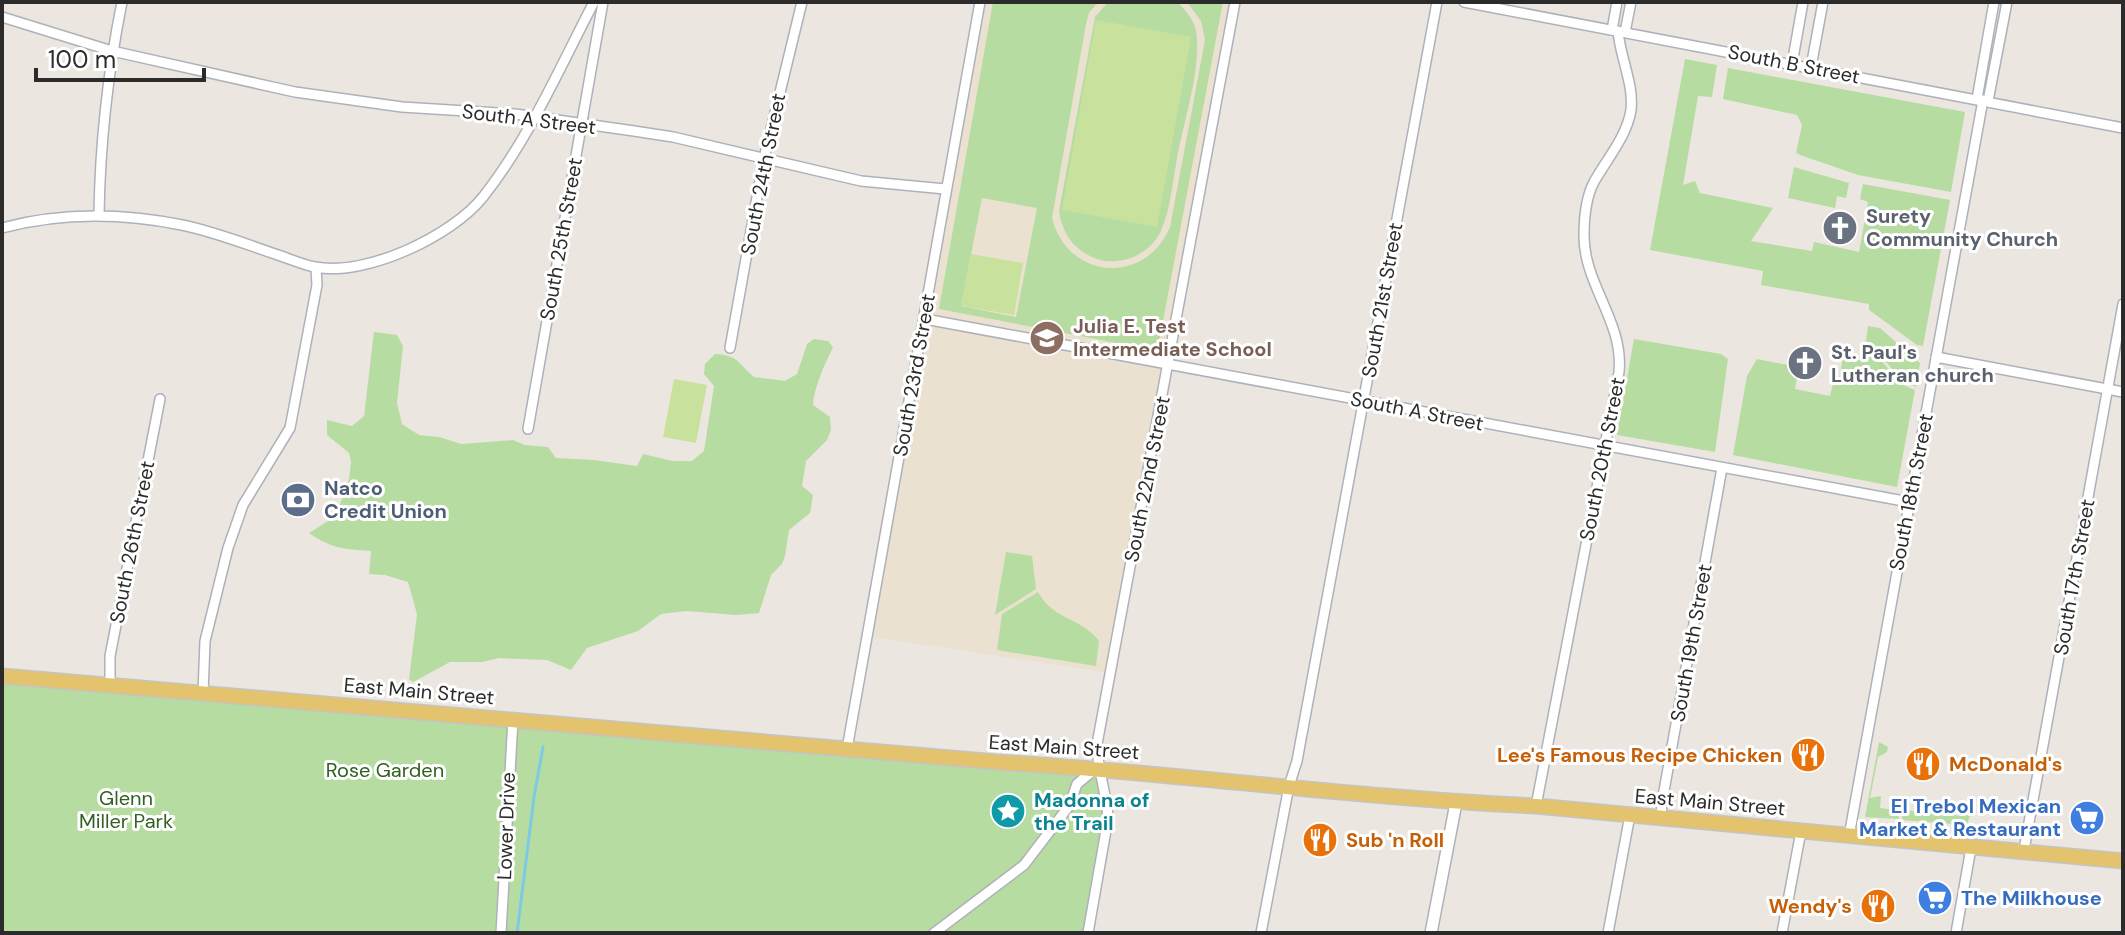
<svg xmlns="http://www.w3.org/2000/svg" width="2125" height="935" viewBox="0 0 2125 935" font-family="'DM Sans',sans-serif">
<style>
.education{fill:#ebe1d0}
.green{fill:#b7dca1;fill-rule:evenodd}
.pitch{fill:#c8e29e}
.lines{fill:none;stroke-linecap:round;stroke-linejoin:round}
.stream{stroke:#7dcbe3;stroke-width:3}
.minor-casing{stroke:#afb1ba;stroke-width:12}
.tertiary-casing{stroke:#afb1ba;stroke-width:14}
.primary-casing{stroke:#c4c4c4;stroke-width:17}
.minor{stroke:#fff;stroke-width:9}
.tertiary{stroke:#fff;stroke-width:11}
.primary{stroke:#e3c36d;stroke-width:14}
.labels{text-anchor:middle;stroke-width:6;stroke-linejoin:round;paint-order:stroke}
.street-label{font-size:20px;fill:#2b2b2b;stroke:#fff}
.worship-label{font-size:20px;font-weight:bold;fill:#5b616d;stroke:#fff;text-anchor:start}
.education-label{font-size:20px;font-weight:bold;fill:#785e54;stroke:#fff;text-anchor:start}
.service-label{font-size:20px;font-weight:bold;fill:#4e5e75;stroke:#fff;text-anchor:start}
.food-label{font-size:20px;font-weight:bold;fill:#c56008;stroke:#fff;text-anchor:end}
.park-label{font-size:20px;fill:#316122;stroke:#fff}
.culture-label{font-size:20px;font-weight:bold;fill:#0d838f;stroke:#fff;text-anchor:start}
.shop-label{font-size:20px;font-weight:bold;fill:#366cbe;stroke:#fff;text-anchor:end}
</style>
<rect width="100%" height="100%" fill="#ebe6df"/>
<!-- education -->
<polygon class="education" points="980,2 1235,2 1110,673 866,636"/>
<!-- green -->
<g class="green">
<path d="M993,2H1098L1089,13L1086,24L1052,218C1068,280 1145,286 1170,227L1205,40L1201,21L1187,2H1223L1160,337L1156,347L1148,349L939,309ZM982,198L1037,208L1016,317L961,306Z"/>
<path d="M1108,2H1177C1188,12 1197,24 1197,39C1199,76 1185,117 1178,153C1173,178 1171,208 1161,231C1149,257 1113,270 1088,255C1070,245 1062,230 1059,211L1095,17Z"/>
<polygon points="1685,59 1717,65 1712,97 1698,96 1683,185 1695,181 1700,193 1773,208 1751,241 1812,251 1814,242 1859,252 1868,202 1860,199 1863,184 1950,200 1923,346 1917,345 1869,310 1869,304 1761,285 1763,271 1650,250"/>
<polygon points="1728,68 1965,112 1951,192 1858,175 1800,155 1796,153 1802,125 1797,115 1723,99"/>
<polygon points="1794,167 1849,183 1846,198 1837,196 1835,208 1788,198"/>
<polygon points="1868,326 1880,328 1920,363 1916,387 1902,379 1866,341"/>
<path d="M374,332L397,335L403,346L397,403L402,424L419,435L439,437L461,444L513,440L525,445L548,447L556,458L594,460L637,466L643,454L672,461H692L704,451L714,386L704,374L705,364L715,354C739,355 738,364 754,377L785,381L797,374L807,344L814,339L828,341L833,347C825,364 814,387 813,405L830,417L831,430L827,440L806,461L802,486L813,495L810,513L789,530L785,556L782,564L771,575L759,613L736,615L687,611L661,614L638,631L587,648L571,670L547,660L499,658L482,662H450L413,682L409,679L417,614L408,582L385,575L369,574L371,551C344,549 332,549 309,533L336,516L349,479L351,462L349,453L327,435V420L352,426L364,416Z"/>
<polygon points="1634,339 1721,354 1728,359 1715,452 1617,435"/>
<polygon points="1865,346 1869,347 1903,385 1915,390 1897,487 1733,455 1747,376 1757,359 1799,367 1795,389 1830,396 1834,380 1839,379 1843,358 1861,360"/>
<polygon points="1006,552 1032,556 1036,589 995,615"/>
<path d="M1038,592C1054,621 1081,617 1099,641L1096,666L997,650L1002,614Z"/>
<polygon points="2,676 1097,768 1107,800 1088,933 2,933"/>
<polygon points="1879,742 1888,747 1887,752 1878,757 1870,798 1881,796 1880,808 1894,810 1896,801 1899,819 1865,817"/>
<polygon points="1965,806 1971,812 1967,825 1902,820 1903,810 1965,816"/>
</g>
<!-- pitch -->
<g class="pitch">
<polygon points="1096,20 1191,37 1157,227 1062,210"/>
<polygon points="971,254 1023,263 1014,315 961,306"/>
<polygon points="674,379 707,385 696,443 663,437"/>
</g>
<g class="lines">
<!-- stream -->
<polyline class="stream" points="517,933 534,797 543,747"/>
<defs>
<g id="minor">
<polyline points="1464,2 2123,128"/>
<polyline points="2,17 112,51 295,92 402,107 515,114 634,131 673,137 861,181 945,189"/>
<polyline points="1612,30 1617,2"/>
<polyline points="1625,32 1631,2"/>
<polyline points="1792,64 1803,2"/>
<polyline points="1811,67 1823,2"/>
<polyline points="1977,99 1994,2"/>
<polyline points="1988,101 2007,2"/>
<path d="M99,215C100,143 108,72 122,2"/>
<path d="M2,228C62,212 122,213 182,225C216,232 248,245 281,256C292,260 304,265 315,267C366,277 452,236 483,197C529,139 560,67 594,2"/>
<polyline points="925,319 1909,502"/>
<polyline points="730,348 764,158 802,2"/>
<polyline points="1936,357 2123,392"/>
<polyline points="528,429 603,2"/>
<polyline points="110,685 110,656 160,399"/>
<polyline points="203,693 205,641 228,548 243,505 290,428 317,285 316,268"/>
<polyline points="847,749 980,2"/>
<path d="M1536,806L1619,372C1624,322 1584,285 1584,236C1584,218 1586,197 1594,182C1607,159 1627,136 1631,110C1634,84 1620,57 1618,31"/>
<polyline points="1661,819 1662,802 1722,468"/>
<polyline points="1849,836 1983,100"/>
<polyline points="2024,850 2123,304"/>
<polyline points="501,933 513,719"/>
<polyline points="934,933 1024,865 1069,806 1077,784 1094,770"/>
<path d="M1088,933L1108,819C1107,793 1097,770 1097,744L1235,2"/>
<polyline points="1261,933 1289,786 1297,761 1437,2"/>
<polyline points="1608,933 1630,815"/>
<polyline points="1782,933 1801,831"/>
<polyline points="1956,933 1971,848"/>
</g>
<polyline id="tertiary" points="1431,933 1456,803"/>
<path id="primary" d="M2,676L997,762C1177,773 1356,798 1536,806L2123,861"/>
</defs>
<!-- minor casing -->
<use href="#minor" class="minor-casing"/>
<!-- tertiary casing -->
<use href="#tertiary" class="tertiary-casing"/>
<!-- primary casing -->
<use href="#primary" class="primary-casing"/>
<!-- minor -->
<use href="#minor" class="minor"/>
<!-- tertiary -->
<use href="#tertiary" class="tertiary"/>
<!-- primary -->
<use href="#primary" class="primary"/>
</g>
<!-- icons -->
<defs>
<symbol id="church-disc" viewBox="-11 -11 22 22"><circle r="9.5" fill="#6b7280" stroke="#fff"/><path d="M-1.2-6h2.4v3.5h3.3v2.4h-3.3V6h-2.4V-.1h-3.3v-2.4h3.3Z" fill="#fff"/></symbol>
<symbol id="school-disc" viewBox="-11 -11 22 22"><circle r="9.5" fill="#8d6e63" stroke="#fff"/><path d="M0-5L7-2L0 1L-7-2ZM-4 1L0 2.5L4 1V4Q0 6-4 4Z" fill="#fff"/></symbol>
<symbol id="bank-disc" viewBox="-11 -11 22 22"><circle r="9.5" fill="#5c6f8a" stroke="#fff"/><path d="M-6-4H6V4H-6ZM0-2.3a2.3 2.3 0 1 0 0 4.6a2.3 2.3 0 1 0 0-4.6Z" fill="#fff"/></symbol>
<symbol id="restaurant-disc" viewBox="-11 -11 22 22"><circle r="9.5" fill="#e8710a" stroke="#fff"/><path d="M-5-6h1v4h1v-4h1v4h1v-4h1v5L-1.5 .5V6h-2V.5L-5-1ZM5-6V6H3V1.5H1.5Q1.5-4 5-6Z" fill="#fff"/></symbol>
<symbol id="sight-disc" viewBox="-11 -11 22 22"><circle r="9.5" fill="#0f9aa8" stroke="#fff"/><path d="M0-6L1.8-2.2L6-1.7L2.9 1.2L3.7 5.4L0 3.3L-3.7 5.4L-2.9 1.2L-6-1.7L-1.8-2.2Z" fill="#fff"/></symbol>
<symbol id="supermarket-disc" viewBox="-11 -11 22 22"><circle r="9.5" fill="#3f7fe0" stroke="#fff"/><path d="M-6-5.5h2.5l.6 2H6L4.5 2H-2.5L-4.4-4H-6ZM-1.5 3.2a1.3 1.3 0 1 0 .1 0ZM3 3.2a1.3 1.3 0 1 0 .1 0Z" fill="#fff"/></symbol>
</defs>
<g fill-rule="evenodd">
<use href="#church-disc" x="1820" y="208" width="40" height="40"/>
<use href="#school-disc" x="1027" y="318" width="40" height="40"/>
<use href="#church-disc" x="1785" y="343" width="40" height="40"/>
<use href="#bank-disc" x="278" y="480" width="40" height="40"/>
<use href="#restaurant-disc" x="1788" y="735" width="40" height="40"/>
<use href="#restaurant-disc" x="1903" y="744" width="40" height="40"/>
<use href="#sight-disc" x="988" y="791" width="40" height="40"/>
<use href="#supermarket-disc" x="2067" y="798" width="40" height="40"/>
<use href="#restaurant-disc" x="1300" y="820" width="40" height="40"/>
<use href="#supermarket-disc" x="1915" y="878" width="40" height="40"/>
<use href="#restaurant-disc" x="1858" y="886" width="40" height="40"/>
</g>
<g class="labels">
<!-- street labels -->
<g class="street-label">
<text transform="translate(1794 64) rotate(11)" y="7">South B Street</text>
<text transform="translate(529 119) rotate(7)" y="7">South A Street</text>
<text transform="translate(763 174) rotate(-79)" y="7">South 24th Street</text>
<text transform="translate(561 239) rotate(-80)" y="7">South 25th Street</text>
<text transform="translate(1382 300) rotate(-80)" y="7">South 21st Street</text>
<text transform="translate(914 375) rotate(-80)" y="7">South 23rd Street</text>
<text transform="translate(1417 411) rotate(11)" y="7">South A Street</text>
<text transform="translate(1602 459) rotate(-79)" y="7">South 20th Street</text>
<text transform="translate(1147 479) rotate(-79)" y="7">South 22nd Street</text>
<text transform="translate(1911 492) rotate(-79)" y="7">South 18th Street</text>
<text transform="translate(132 542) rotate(-79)" y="7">South 26th Street</text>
<text transform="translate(2074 577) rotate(-80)" y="7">South 17th Street</text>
<text transform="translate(1691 643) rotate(-80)" y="7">South 19th Street</text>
<text transform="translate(419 691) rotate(5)" y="7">East Main Street</text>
<text transform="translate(1064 747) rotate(4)" y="7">East Main Street</text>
<text transform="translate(1710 802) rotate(5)" y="7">East Main Street</text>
<text transform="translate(506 826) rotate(-88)" y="7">Lower Drive</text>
</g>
<!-- worship labels -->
<g class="worship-label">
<text x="1866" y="223">Surety<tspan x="1866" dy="23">Community Church</tspan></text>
<text x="1831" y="359">St. Paul's<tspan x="1831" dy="23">Lutheran church</tspan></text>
</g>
<!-- education labels -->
<g class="education-label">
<text x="1073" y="333">Julia E. Test<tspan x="1073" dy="23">Intermediate School</tspan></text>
</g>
<!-- service labels -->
<g class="service-label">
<text x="324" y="495">Natco<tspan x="324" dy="23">Credit Union</tspan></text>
</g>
<!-- food labels -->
<g class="food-label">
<text x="1782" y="762">Lee's Famous Recipe Chicken</text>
<text x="1949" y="771" text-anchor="start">McDonald's</text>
<text x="1346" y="847" text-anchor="start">Sub 'n Roll</text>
<text x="1852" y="913">Wendy's</text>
</g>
<!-- park labels -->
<g class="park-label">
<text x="385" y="777">Rose Garden</text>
<text x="126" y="805">Glenn<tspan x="126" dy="23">Miller Park</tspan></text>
</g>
<!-- culture labels -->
<g class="culture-label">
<text x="1034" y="807">Madonna of<tspan x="1034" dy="23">the Trail</tspan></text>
</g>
<!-- shop labels -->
<g class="shop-label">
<text x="2061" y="813">El Trebol Mexican<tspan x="2061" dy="23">Market &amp; Restaurant</tspan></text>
<text x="1961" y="905" text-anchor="start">The Milkhouse</text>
</g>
</g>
<!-- border -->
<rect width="2125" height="935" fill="none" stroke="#2b2b2b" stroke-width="8"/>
<!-- scale -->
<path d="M36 68v12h168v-12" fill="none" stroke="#2b2b2b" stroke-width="4"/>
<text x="48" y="68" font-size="24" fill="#2b2b2b" stroke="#ffffff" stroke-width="6" paint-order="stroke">100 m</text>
</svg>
